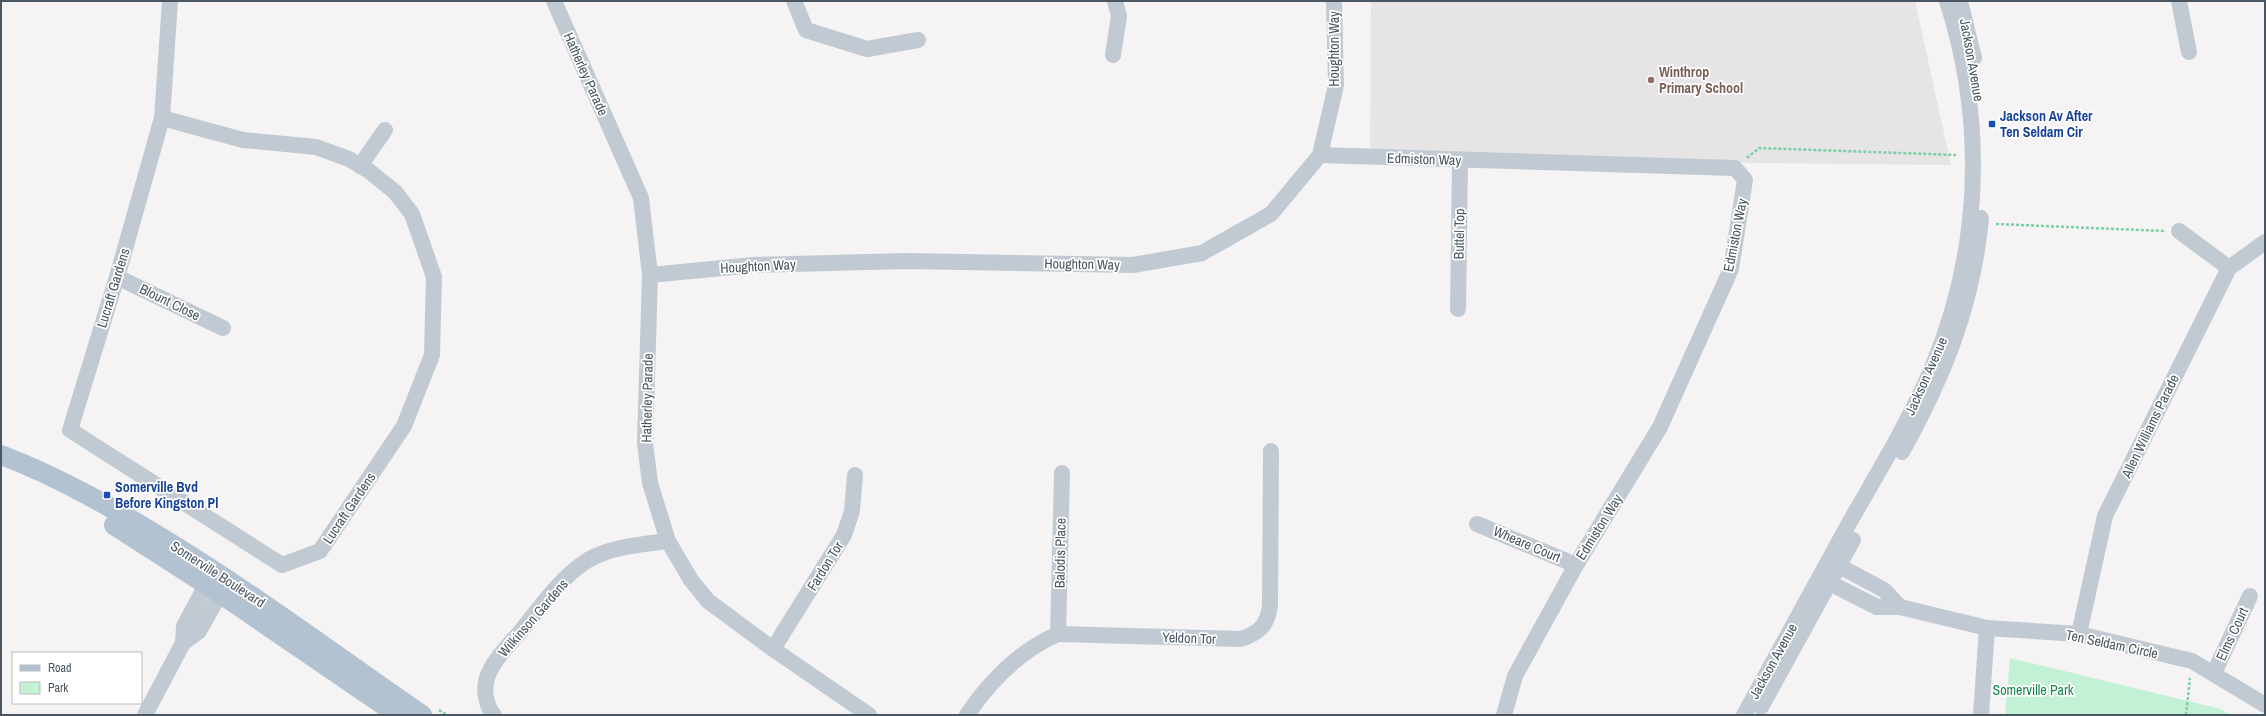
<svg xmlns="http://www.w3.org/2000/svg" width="2266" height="716" viewBox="0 0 2266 716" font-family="'Archivo Narrow',sans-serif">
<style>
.education{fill:#e6e4e5}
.green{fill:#c3f1d5}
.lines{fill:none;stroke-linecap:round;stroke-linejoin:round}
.path{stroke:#7ad0a6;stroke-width:2.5;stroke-dasharray:3 2;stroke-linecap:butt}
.minor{stroke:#c1cad2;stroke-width:16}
.major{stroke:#b3c2d1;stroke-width:20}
.education-dot{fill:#8d6e63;stroke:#fff;stroke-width:1.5}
.transit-dot{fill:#1a4fb4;stroke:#fff;stroke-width:1.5}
.labels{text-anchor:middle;stroke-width:3.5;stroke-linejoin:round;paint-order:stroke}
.street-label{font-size:14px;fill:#4a5661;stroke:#fff}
.education-label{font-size:14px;font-weight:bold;fill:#785e54;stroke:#fff;text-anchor:start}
.transit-label{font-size:14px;font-weight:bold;fill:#164399;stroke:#fff;text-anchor:start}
.park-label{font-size:14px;fill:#17864f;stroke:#fff}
</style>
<rect width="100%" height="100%" fill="#f5f3f3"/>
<!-- education -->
<polygon class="education" points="1371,1 1915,1 1951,165 1370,159"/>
<!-- green -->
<polygon class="green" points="2010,658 2221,709 2230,715 2005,715"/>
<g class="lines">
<!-- path -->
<g class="path">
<polyline points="1747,158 1759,148 1956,155"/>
<polyline points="1996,224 2165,231"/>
<polyline points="439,710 447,715"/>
<polyline points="2186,715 2190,678"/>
</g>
<!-- minor -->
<g class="minor">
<polyline points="554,1 641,198 650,275 645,443 650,483 668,541 691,580 708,601 773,649 869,715"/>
<polyline points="794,1 806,30 867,49 918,40"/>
<polyline points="1960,1 1974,58"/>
<polyline points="2179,1 2189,52"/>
<polyline points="1113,55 1119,16 1115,1"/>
<polyline points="162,118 243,140 316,147 349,159 369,171 395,192 412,214 434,277 432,355 404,426 320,551 282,565 70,430 117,277 162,118 170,1"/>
<polyline points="1320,155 1735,168 1745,180 1731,269 1660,427 1576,565 1515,676 1504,715"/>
<polyline points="360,166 385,130"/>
<polyline points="2179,231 2229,268"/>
<polyline points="650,275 753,265 906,261 1133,265 1202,253 1271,214 1320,155 1336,85 1334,1"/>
<polyline points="117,277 223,328"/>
<polyline points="1458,309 1460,160"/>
<path d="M1902,452C1944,376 1973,305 1981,218"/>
<polyline points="1477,524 1576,565"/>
<polyline points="1830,561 1884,590 1900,607"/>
<polyline points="1822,579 1877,607 1900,607 1987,628 2079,634 2192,661 2265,705"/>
<polyline points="1058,634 1062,473"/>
<polyline points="2079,634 2105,516 2229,268 2265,242"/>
<polyline points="183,643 184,626 212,574"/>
<polyline points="773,649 844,535 852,511 855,475"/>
<polyline points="2214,673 2250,596"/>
<polyline points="1761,707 1853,540"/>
<polyline points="145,715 183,643 199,631 226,583"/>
<path d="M494,715C485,705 483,687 488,675C495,658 510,644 521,631C541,606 561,577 588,560C610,547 643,544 668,541"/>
<path d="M967,715C990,681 1019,651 1058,634L1241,639C1259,633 1268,625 1270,605L1271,451"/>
<path d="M1744,715C1779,652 1813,588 1848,525C1877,474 1909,422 1932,368C1981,251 1986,122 1947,1"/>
<polyline points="1981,715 1987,628"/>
</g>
<!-- major -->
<g class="major">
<path d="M1,455C60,477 116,510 170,543C256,596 338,657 422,715"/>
<polyline points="114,525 221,594 398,715"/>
</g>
</g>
<!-- markers -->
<circle class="education-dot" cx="1651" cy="80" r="4"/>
<g class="transit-dot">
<rect x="1988" y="120" width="8" height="8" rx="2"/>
<rect x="103" y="491" width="8" height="8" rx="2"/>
</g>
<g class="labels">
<!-- street labels -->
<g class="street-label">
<text transform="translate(1334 49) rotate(-90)" y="5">Houghton Way</text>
<text transform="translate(1972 60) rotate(80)" y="5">Jackson Avenue</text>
<text transform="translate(586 74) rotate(66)" y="5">Hatherley Parade</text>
<text transform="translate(1424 159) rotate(2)" y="5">Edmiston Way</text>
<text transform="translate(1459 234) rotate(-89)" y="5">Buttel Top</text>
<text transform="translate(1735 235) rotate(-79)" y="5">Edmiston Way</text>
<text transform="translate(1082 264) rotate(1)" y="5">Houghton Way</text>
<text transform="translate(758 266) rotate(-3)" y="5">Houghton Way</text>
<text transform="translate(113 288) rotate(-73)" y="5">Lucraft Gardens</text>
<text transform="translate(170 302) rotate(26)" y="5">Blount Close</text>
<text transform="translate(1926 376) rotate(-66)" y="5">Jackson Avenue</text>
<text transform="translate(647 398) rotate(-89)" y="5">Hatherley Parade</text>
<text transform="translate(2150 426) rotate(-64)" y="5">Allen Williams Parade</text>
<text transform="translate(349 508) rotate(-56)" y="5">Lucraft Gardens</text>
<text transform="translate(1599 527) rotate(-58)" y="5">Edmiston Way</text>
<text transform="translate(1527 544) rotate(23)" y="5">Wheare Court</text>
<text transform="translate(1060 553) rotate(-89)" y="5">Balodis Place</text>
<text transform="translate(825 566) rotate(-58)" y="5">Fardon Tor</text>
<text transform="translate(218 574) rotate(33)" y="5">Somerville Boulevard</text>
<text transform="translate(533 618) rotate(-49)" y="5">Wilkinson Gardens</text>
<text transform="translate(2232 634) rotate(-65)" y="5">Elms Court</text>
<text transform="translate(1189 638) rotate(2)" y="5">Yeldon Tor</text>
<text transform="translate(2112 644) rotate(12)" y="5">Ten Seldam Circle</text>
<text transform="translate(1773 661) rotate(-61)" y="5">Jackson Avenue</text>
</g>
<!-- education labels -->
<g class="education-label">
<text x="1659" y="77">Winthrop<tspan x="1659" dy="16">Primary School</tspan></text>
</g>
<!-- transit labels -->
<g class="transit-label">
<text x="2000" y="121">Jackson Av After<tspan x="2000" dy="16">Ten Seldam Cir</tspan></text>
<text x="115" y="492">Somerville Bvd<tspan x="115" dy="16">Before Kingston Pl</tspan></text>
</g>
<!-- park labels -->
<g class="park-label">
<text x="2033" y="695">Somerville Park</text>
</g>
</g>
<!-- border -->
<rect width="2266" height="716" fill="none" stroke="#4a5661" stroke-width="4"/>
<!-- legend -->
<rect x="12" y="652" width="130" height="52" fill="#ffffff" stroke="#b7bbc0"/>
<rect x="20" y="665" width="20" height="6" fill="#b3c2d1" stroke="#b7bbc0"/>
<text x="48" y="672" font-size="12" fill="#4a5661">Road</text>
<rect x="20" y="682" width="20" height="12" fill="#c3f1d5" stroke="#b7bbc0"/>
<text x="48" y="692" font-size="12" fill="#4a5661">Park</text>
</svg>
